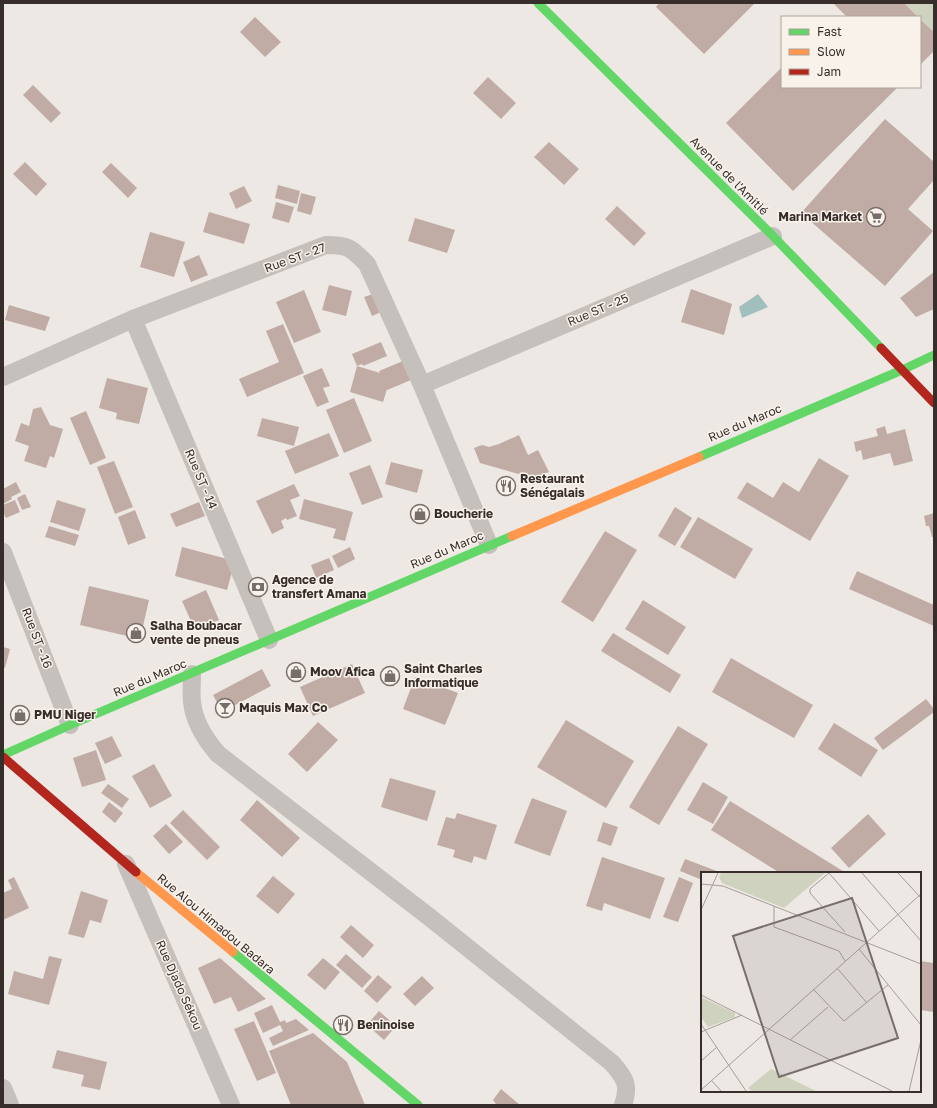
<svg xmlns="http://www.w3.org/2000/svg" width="937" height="1108" viewBox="0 0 937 1108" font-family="'Golos Text',sans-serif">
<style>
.green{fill:#cfd2be}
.water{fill:#a0bfbd}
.building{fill:#c0aca5}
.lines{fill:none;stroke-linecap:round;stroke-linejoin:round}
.street{stroke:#c6c0bc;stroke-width:18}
.fast{stroke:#63d668;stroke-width:9}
.slow{stroke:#ff974d;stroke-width:9}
.jam{stroke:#b3261e;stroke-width:9}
.labels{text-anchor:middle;stroke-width:3;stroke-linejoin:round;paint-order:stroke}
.street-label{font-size:12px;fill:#372d2a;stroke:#f9f2eb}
.poi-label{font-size:12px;font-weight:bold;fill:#372d2a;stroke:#f9f2eb;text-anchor:start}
.inset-road{fill:none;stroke:#a49d99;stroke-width:1}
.view{fill:#776e6b;fill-opacity:0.15;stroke:#776e6b;stroke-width:2}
.inset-edge{fill:none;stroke:#372d2a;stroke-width:2}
</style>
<rect width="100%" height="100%" fill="#ede8e3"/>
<!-- green -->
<polygon class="green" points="904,3 934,3 934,32"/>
<!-- water -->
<polygon class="water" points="758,294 768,307 742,318 739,307"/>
<!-- building -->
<g class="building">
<polygon points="659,3 755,3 704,54 656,7"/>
<polygon points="833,3 904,3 918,17 847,17"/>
<polygon points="255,17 281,42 265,57 240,32"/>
<polygon points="920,19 934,32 934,51 920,65"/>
<polygon points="782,67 782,87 898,87 793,191 726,123"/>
<polygon points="488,77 516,103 501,119 473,93"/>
<polygon points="33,85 61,113 51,123 23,95"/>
<polygon points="885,119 934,162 934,180 908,209 933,231 885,286 801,213"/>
<polygon points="549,142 579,169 564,185 534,157"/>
<polygon points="25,162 47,184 36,196 13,174"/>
<polygon points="111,163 137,188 128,198 102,172"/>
<polygon points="278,185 300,191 297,204 275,198"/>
<polygon points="244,186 252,201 236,209 229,193"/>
<polygon points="301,193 316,197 311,215 297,211"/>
<polygon points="276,202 294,207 289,223 272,218"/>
<polygon points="617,206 646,233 634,246 605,219"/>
<polygon points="209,212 250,224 244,244 203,232"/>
<polygon points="415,218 455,230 447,253 408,241"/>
<polygon points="150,232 185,242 174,277 140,267"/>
<polygon points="199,255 208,275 191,282 183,262"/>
<polygon points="934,272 934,309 916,317 900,298"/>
<polygon points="329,285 352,291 346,316 322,310"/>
<polygon points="691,289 732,304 724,335 681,322"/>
<polygon points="304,290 321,332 294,343 276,302"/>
<polygon points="373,294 381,312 372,316 364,297"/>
<polygon points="9,305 50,317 45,331 5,320"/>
<polygon points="283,324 304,373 247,397 239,379 279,362 266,331"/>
<polygon points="381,342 387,356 363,366 362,364 357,366 352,354"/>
<polygon points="403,361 411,380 387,390 387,389 383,402 350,392 357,366 380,373 379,371"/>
<polygon points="322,368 330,386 323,388 329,402 317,407 303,376"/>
<polygon points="107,378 148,388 139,424 116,419 117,413 99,408"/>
<polygon points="354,398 372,441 344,453 326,410"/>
<polygon points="41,407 50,425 63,429 54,458 50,456 46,468 24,461 29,446 15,441 21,423 29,426 33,409"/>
<polygon points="86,411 106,458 90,465 70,418"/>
<polygon points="262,418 299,427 294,446 257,436"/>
<polygon points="885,426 887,434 905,429 913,461 894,466 890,453 863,460 861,450 856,452 854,442 878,436 876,429"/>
<polygon points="329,433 339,456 295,474 285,451"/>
<polygon points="519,435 528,455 538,450 549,472 533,478 480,463 474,448 482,445 489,447 499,444"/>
<polygon points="819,458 849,476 810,541 737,498 747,482 773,498 783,482 799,492"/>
<polygon points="114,461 133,507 115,514 97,467"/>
<polygon points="391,462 423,470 417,493 385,484"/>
<polygon points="370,465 383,497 362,505 349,473"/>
<polygon points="16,482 21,492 11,497 12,499 3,504 3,489"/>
<polygon points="294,484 300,496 290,500 297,516 287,520 286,518 281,521 284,528 272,534 256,501"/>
<polygon points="25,494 31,507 22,510 17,498"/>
<polygon points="304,499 353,512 345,541 333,538 336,529 299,519"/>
<polygon points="15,500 20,512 6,518 3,512 3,505"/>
<polygon points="57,500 86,509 79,531 50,522"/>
<polygon points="199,502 205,516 176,527 170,514"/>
<polygon points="675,507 692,518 675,546 658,536"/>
<polygon points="135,510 146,538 128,545 118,517"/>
<polygon points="934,513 934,537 932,537 929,526 926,526 924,516"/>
<polygon points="698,517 753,549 735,579 680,547"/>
<polygon points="49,526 79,535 75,546 45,537"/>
<polygon points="605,531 637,550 593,622 561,602"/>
<polygon points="182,547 235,561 227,590 175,576"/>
<polygon points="350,547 355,559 338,568 332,556"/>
<polygon points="329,558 334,570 316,578 311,565"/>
<polygon points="857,571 934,605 934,626 849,589"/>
<polygon points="89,586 149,600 140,639 80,625"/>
<polygon points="206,590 219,620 195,630 182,601"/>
<polygon points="643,600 686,627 668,655 625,629"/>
<polygon points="613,633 681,675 670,693 601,651"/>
<polygon points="3,647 10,649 5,668 3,667"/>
<polygon points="731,658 813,705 794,738 712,692"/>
<polygon points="352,664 365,693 313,716 300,687"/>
<polygon points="262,669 271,686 222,712 213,695"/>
<polygon points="415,677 458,693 445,725 403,709"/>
<polygon points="926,699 934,709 934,712 883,750 874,738"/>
<polygon points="566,720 634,761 606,808 537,767"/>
<polygon points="318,722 338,740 307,772 288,754"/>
<polygon points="834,723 878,750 861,777 818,749"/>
<polygon points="678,726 708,744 659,825 629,807"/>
<polygon points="112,736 122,756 105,764 95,743"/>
<polygon points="96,750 106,780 82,787 73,758"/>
<polygon points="154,764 172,796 150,808 132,776"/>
<polygon points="390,778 436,791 427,821 381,807"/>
<polygon points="703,782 728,797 713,824 687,810"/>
<polygon points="108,784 129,799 122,808 101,793"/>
<polygon points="532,798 567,811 550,856 514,843"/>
<polygon points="257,800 300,838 282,857 240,820"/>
<polygon points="730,801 846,873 780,873 711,830"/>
<polygon points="109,802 123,813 115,823 102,812"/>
<polygon points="183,810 220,847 207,860 170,823"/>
<polygon points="457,813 497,825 486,860 474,856 472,863 453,857 455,850 437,845 446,817 455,819"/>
<polygon points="868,814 886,834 849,868 831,848"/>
<polygon points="603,822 618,827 611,846 597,841"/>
<polygon points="166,824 183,842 169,854 153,836"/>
<polygon points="602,857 665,878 650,919 604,903 602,911 586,906"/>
<polygon points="685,859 722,873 702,873 702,880 680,871"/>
<polygon points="273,876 295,894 278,914 256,896"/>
<polygon points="14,877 29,908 3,920 3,893 12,889 8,880"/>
<polygon points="679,877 693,883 678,922 663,917"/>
<polygon points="81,891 108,900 101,923 90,920 84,938 68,934"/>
<polygon points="351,925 374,945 363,958 340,937"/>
<polygon points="346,954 372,977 362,988 336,965"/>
<polygon points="49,956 62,959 49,1005 8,994 14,971 43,979"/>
<polygon points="220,958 266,999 238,1012 231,997 214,1004 198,968"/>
<polygon points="323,958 340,972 325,990 307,975"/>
<polygon points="920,961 934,963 934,1012 920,1010"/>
<polygon points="378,975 392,987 377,1003 364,991"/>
<polygon points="422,976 434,988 415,1006 403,994"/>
<polygon points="272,1005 280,1022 285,1020 286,1023 296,1019 309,1030 273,1046 269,1038 283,1031 280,1025 263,1033 254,1013"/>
<polygon points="379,1011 396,1026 384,1040 367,1025"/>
<polygon points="254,1021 276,1073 257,1081 234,1029"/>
<polygon points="313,1033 347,1062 365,1105 291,1105 269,1051"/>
<polygon points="57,1050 107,1062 100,1090 81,1086 84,1075 52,1068"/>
<polygon points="501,1089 520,1105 496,1105 496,1104 493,1100"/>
</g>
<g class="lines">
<!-- street -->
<g class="street">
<polyline points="133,319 269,640"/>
<path d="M3,377L133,319L326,245C349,245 351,248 367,264L422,385L489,545"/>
<polyline points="422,385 773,236"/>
<polyline points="3,552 70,725"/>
<path d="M192,674C192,683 191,693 192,702C194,722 205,739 218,754L428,916L612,1063C625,1078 630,1085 623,1105"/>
<polyline points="126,864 231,1105"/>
<polyline points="3,1088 10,1105"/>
</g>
<!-- fast -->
<g class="fast">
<polyline points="538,3 773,236 881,348"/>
<polyline points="699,457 902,370 934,355"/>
<polyline points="3,755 70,725 512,536"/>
<polyline points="233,952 418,1105"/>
</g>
<!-- slow -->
<g class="slow">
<polyline points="512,536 699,457"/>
<polyline points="136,872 233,952"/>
</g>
<!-- jam -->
<g class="jam">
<polyline points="881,348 934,403"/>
<polyline points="3,757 136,872"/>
</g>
</g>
<!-- icons -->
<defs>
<symbol id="supermarket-ring" viewBox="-11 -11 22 22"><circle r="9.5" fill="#f9f2eb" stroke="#776e6b" stroke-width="1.5"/><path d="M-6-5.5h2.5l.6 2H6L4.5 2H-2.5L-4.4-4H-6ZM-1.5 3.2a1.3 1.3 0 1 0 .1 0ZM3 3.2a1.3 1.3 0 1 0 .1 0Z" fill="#776e6b"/></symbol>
<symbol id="restaurant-ring" viewBox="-11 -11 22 22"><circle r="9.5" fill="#f9f2eb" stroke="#776e6b" stroke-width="1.5"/><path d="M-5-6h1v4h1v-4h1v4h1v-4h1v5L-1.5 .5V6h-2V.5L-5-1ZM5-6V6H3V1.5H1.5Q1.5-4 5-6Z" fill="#776e6b"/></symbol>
<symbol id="shop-ring" viewBox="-11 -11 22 22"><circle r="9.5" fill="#f9f2eb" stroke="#776e6b" stroke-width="1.5"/><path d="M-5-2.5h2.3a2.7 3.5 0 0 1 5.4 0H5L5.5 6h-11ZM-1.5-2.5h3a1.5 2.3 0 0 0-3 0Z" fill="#776e6b"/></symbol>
<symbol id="bank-ring" viewBox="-11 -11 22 22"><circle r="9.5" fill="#f9f2eb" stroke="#776e6b" stroke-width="1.5"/><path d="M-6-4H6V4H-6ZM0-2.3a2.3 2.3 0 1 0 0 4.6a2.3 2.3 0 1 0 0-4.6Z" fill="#776e6b"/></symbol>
<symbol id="bar-ring" viewBox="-11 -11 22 22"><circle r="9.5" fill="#f9f2eb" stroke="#776e6b" stroke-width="1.5"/><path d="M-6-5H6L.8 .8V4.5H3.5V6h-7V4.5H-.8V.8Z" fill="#776e6b"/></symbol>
</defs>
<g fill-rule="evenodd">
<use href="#supermarket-ring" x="865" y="206" width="22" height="22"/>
<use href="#restaurant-ring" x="495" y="475" width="22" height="22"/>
<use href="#shop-ring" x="409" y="503" width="22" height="22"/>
<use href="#bank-ring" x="247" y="576" width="22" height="22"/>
<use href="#shop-ring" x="125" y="622" width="22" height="22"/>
<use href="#shop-ring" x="285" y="661" width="22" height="22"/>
<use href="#shop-ring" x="379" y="665" width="22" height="22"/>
<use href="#bar-ring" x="214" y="697" width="22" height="22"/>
<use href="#shop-ring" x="9" y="704" width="22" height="22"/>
<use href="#restaurant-ring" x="332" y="1014" width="22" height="22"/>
</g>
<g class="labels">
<!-- street labels -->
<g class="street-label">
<text transform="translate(729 176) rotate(45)" y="4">Avenue de l'Amitié</text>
<text transform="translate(295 258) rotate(-20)" y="4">Rue ST - 27</text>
<text transform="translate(598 310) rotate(-23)" y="4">Rue ST - 25</text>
<text transform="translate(745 423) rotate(-23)" y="4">Rue du Maroc</text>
<text transform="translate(201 479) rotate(67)" y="4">Rue ST - 14</text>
<text transform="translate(447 550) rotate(-23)" y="4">Rue du Maroc</text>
<text transform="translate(37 638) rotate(69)" y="4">Rue ST - 16</text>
<text transform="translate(150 678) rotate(-23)" y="4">Rue du Maroc</text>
<text transform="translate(216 924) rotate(40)" y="4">Rue Alou Himadou Badara</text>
<text transform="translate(179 985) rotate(66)" y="4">Rue Djado Sékou</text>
</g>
<!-- poi labels -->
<g class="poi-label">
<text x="862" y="221" text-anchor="end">Marina Market</text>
<text x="520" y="483">Restaurant<tspan x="520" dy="14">Sénégalais</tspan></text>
<text x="434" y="518">Boucherie</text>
<text x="272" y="584">Agence de<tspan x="272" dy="14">transfert Amana</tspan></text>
<text x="150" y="630">Salha Boubacar<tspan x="150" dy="14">vente de pneus</tspan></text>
<text x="404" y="673">Saint Charles<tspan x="404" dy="14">Informatique</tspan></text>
<text x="310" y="676">Moov Afica</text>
<text x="239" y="712">Maquis Max Co</text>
<text x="34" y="719">PMU Niger</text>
<text x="357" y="1029">Beninoise</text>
</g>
</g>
<!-- overview -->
<g transform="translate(701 872)">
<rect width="220" height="220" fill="#ede8e3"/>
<path d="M20,1H124L83,36L21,11L18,5ZM0,125L34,141V145L7,155L0,145ZM70,197L115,219H50L47,216Z" fill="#cfd2be"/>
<path class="inset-road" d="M128,1L109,17V21L144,60M128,1L178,59M161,1L220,69M197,1L220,26M0,12L22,14L220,92M73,34V55L138,79L144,89M0,38L17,1M158,77L220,153M136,96L166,131M112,117L143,149L187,113M0,123L191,219M0,152L45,219M0,160L41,143M89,168L127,135M0,189L16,175M11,209L20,219M0,218L220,22M208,219L220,168"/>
<path class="view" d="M151,26L197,166L78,205L32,64Z"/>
<rect width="220" height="220" class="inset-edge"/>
</g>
<!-- border -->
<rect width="937" height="1108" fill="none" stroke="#372d2a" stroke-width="8"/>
<!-- legend -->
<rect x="781" y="16" width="140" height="72" fill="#f9f2eb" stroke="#aba39e"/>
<rect x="789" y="29" width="20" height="6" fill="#63d668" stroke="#aba39e"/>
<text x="817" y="36" font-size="12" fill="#372d2a">Fast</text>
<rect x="789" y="49" width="20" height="6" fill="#ff974d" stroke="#aba39e"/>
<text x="817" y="56" font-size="12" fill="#372d2a">Slow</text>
<rect x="789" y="69" width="20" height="6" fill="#b3261e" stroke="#aba39e"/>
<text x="817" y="76" font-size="12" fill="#372d2a">Jam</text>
</svg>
